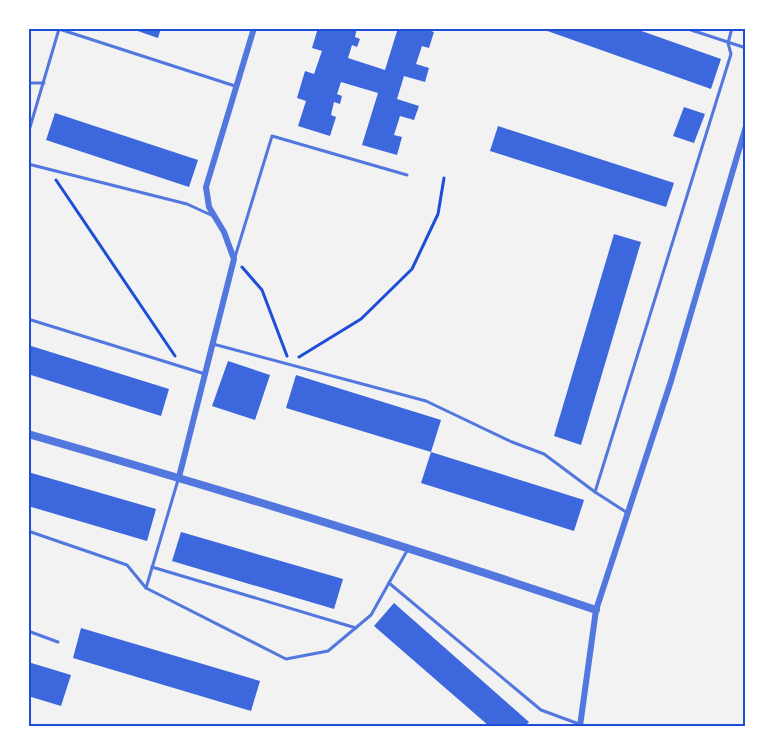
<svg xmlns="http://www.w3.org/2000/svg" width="774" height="755" viewBox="0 0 774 755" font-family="'IBM Plex Sans',sans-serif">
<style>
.building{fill:#3d67dc}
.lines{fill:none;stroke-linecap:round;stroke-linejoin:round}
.path{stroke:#1d4ed8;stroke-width:3}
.service{stroke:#5277de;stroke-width:3}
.minor{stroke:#5277de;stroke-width:6}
.tertiary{stroke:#5277de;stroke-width:8}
.neatline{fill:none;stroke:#1d4ed8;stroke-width:2}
</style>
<rect width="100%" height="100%" fill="#f2f2f2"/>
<!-- building -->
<g class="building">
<polygon points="129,28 161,28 158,38"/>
<polygon points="318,28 357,28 355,37 360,39 357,47 352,45 348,58 385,70 398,28 422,28 434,32 429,48 422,46 416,64 429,68 425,82 404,76 397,99 419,106 414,120 400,116 394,135 402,137 397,155 362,145 378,93 341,82 337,94 342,96 340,104 334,102 331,115 336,117 330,136 298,126 306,101 297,98 305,71 314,74 322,51 312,48"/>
<polygon points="539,28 633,28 721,59 711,89"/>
<polygon points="684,107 705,114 694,143 673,136"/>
<polygon points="55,113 198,160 189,187 46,140"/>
<polygon points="498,126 674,183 666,207 490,151"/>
<polygon points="614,234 641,242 581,445 554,436"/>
<polygon points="28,345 169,389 161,416 28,374"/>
<polygon points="228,361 270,375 255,420 212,406"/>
<polygon points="296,375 441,420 431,452 286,408"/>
<polygon points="431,452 584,500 574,531 421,483"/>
<polygon points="28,472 156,509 147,541 28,506"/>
<polygon points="181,532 343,579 334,609 172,561"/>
<polygon points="394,603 529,722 525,726 489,726 374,626"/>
<polygon points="81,628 260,681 251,711 73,658"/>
<polygon points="28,662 71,675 61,706 28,696"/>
</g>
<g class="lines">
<!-- path -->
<g class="path">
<polyline points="56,180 175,356"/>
<polyline points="242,267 262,290 287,356"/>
<polyline points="299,357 361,319 412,269 438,214 444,178"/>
</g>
<!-- service -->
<g class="service">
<polyline points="685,28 746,48"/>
<polyline points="28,83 44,83"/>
<polyline points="28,134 59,29 235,86"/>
<polyline points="28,164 187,204 211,215"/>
<polyline points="235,257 272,136 407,175"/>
<polyline points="28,319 205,374"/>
<polyline points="213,344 426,401 512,442 544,454 595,492"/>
<polyline points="626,512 595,492 731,54 728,43 732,28"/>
<polyline points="28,531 127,565 146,588 286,659 328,651 371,615 408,549"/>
<polyline points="152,567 356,628"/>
<polyline points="389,583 541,710 579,724"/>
<polyline points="146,588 178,480"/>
<polyline points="28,631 58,642"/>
</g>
<!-- minor -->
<g class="minor">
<polyline points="179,477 234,259 224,232 209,207 206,187 254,28"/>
<polyline points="580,726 596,610 671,381 746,126"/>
</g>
<!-- tertiary -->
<path class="tertiary" d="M28,434C219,489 408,546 596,610"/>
</g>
<!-- border -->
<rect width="774" height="755" fill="none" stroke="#ffffff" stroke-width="60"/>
<rect x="30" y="30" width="714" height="695" class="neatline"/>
</svg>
